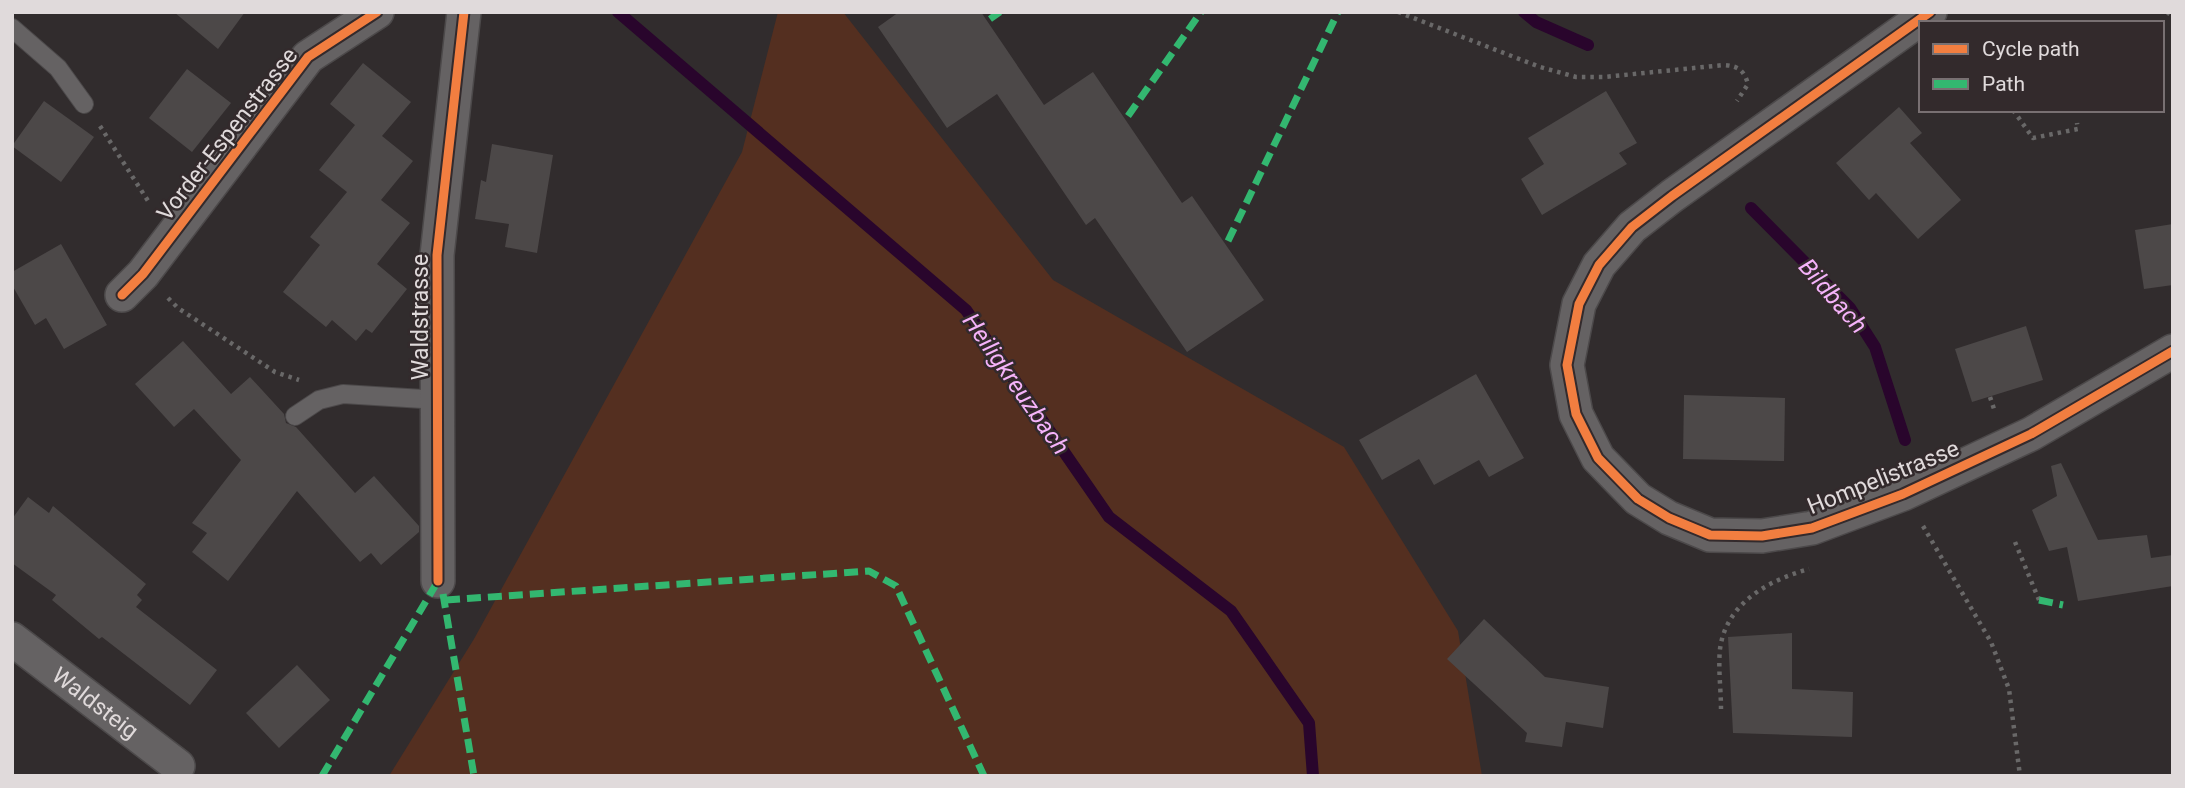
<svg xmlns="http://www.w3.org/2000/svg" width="2185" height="788" viewBox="0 0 2185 788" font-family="Roboto,sans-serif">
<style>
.green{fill:#542f20}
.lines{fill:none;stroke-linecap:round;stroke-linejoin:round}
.stream{stroke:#29052c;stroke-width:12}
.building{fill:#4c4848}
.service-casing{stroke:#4c494a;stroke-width:20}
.minor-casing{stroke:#4c494a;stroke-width:36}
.path{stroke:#696868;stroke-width:4.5;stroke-dasharray:3.5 5;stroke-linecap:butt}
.service{stroke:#656263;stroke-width:18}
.minor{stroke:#656263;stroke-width:33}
.quiet{stroke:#33b770;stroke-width:7;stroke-dasharray:14 7;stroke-linecap:butt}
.cycleway-casing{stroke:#332a2c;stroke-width:13}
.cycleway{stroke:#f27e40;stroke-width:9}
.labels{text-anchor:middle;stroke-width:5;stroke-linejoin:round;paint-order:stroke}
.street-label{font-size:23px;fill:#e0dadb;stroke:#332a2c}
.water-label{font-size:24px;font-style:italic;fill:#f5b3fa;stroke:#332a2c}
</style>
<rect width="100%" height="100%" fill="#312c2d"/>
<!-- green -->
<polygon class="green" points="778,12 843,12 1053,280 1344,447 1458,631 1482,776 389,776 474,639 742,152"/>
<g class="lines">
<!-- stream -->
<g class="stream">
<polyline points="618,12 966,310 1109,517 1231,611 1309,723 1313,776"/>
<polyline points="1524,12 1536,22 1588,45"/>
<polyline points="1751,208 1850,308 1875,347 1905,440"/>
</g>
</g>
<!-- building -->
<g class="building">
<polygon points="174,12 245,12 218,49"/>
<polygon points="899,12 981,12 1044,105 1093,72 1182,203 1192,196 1264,300 1187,352 1095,218 1086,225 997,94 947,128 878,27"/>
<polygon points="363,63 411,102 382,136 413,161 381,200 410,223 377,264 407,289 372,333 366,329 356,341 332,320 326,327 283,292 320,245 310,237 347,192 319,170 355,125 330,104"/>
<polygon points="187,69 231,103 192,152 149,118"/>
<polygon points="1606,91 1637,143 1619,153 1627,164 1542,215 1521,179 1544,164 1528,138"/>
<polygon points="44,101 94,137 61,182 12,146"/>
<polygon points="1899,107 1922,133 1910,143 1961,200 1918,239 1876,193 1869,200 1836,163"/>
<polygon points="492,144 553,155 537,253 505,247 509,224 475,219 481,180 486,182"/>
<polygon points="2173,224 2173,285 2144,289 2135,230"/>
<polygon points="61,244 107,325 64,349 46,318 35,325 12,285 12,272"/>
<polygon points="2026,326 2043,380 1972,402 1955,349"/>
<polygon points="183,341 231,394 250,377 284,414 286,423 296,427 355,493 374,476 419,526 419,532 381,565 371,553 360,562 297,491 228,581 192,552 207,533 192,523 241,460 194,409 174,427 135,384"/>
<polygon points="1476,374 1524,458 1489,477 1479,460 1434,485 1419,459 1382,480 1359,440"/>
<polygon points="1684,395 1785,398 1784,461 1683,459"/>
<polygon points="2061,463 2098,540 2147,535 2151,558 2173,555 2173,586 2078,601 2067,547 2049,551 2032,510 2057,496 2051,466"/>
<polygon points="28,497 49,513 53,506 146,584 137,595 142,600 136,607 217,670 190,705 102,637 99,639 52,600 56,595 12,563 12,519"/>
<polygon points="1484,619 1545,677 1609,687 1603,728 1566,722 1562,747 1525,742 1527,733 1447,659"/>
<polygon points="1792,633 1792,689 1853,692 1852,737 1733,733 1728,637"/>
<polygon points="297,665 330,700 279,748 246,713"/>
</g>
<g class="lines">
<defs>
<g id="service">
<polyline points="12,28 58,68 84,104"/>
<polyline points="295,416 319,400 343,394 439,400"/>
</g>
<g id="minor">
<polyline points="1930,12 1672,196 1632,227 1599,265 1579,304 1567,365 1576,414 1598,458 1638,499 1669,518 1710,535 1762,536 1812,528 1903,494 2031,434 2173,351"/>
<polyline points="122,295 143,274 308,57 377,12"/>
<polyline points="438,581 437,255 464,12"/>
<path id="s1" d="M12,639L178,766"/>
</g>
</defs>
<!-- service casing -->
<use href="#service" class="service-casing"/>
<!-- minor casing -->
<use href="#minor" class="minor-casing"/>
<!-- path -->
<g class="path">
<path d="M1398,12L1540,67L1576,77H1604L1724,65C1738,66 1744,70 1748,84L1737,101"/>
<polyline points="2167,12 2173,17"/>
<polyline points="2013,110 2033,138 2078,129 2077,123"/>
<polyline points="100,126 150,204"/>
<polyline points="168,298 178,308 275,372 299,380"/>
<polyline points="1990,397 1995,412"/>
<polyline points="1923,526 1991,642 2009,689 2020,776"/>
<polyline points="2015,542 2039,600"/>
<path d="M1721,709C1721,690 1718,668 1720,649C1726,603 1769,580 1809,569"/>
</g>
<!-- service -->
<use href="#service" class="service"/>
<!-- minor -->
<use href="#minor" class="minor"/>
<!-- quiet -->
<g class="quiet">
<polyline points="990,19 1000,12"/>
<polyline points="1128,116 1201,12"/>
<polyline points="1228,241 1338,12"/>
<polyline points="443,594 474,776"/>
<polyline points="446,600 869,571 896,586 984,776"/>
<polyline points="2039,600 2063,605"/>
<polyline points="322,776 438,581"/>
</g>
<defs>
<g id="cycleway">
<polyline points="1930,12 1672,196 1632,227 1599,265 1579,304 1567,365 1576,414 1598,458 1638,499 1669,518 1710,535 1762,536 1812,528 1903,494 2031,434 2173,351"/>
<polyline points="122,295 143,274 308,57 377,12"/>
<polyline points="438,581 437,255 464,12"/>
</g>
</defs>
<!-- cycleway casing -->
<use href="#cycleway" class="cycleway-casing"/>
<!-- cycleway -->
<use href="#cycleway" class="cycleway"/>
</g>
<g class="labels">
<!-- street labels -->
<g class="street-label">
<text transform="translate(227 134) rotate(-52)" y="8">Vorder-Espenstrasse</text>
<text transform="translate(420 317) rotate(-90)" y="8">Waldstrasse</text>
<text transform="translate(1883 477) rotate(-22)" y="8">Hompelistrasse</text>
<text dy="8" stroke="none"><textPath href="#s1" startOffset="105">Waldsteig</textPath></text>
</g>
<!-- water labels -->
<g class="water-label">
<text transform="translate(1833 296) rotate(49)" y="8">Bildbach</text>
<text transform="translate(1016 384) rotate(55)" y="8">Heiligkreuzbach</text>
</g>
</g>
<!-- border -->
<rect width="2185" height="788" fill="none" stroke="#e0dadb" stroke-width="28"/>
<!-- legend -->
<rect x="1919" y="21" width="245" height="91" fill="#332a2c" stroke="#787072" stroke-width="2"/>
<rect x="1933" y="44" width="35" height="10" fill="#f27e40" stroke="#787072" stroke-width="2"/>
<text x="1982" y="56" font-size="21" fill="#e0dadb">Cycle path</text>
<rect x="1933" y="79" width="35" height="10" fill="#33b770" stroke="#787072" stroke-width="2"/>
<text x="1982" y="91" font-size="21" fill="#e0dadb">Path</text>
</svg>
